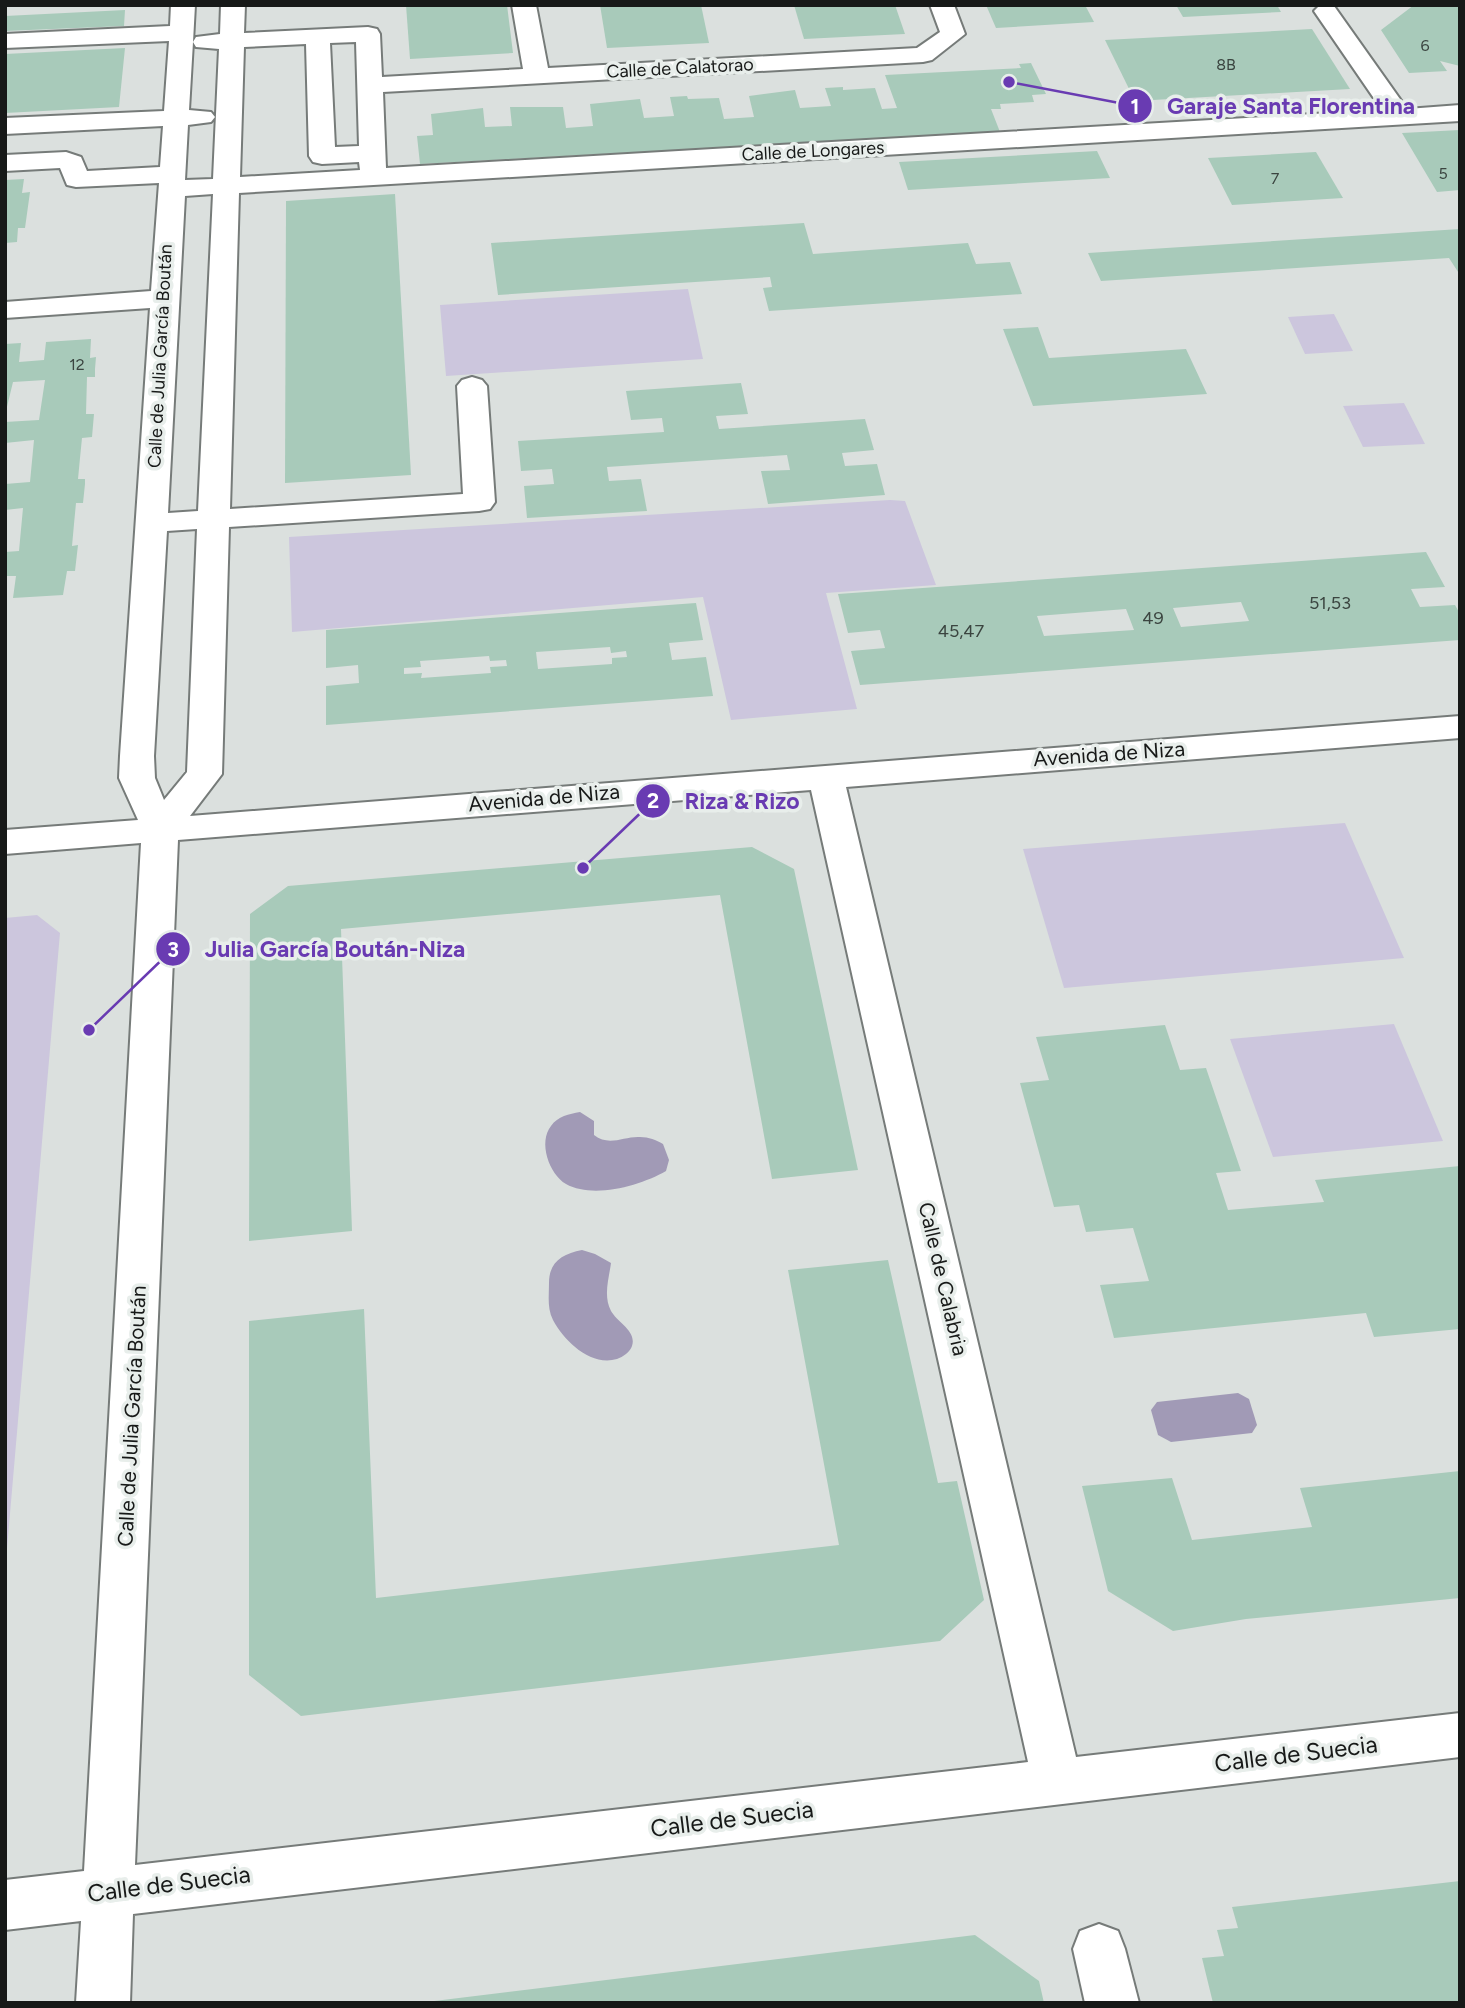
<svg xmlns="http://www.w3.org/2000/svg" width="1465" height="2008" viewBox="0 0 1465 2008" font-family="Figtree,sans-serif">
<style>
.green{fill:#ccc6dd}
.water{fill:#a19ab6}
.building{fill:#a8caba;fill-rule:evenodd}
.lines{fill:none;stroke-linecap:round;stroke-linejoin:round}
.minor-casing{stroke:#767b79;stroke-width:4}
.minor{fill:#fff;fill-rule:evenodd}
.labels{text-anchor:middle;stroke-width:7;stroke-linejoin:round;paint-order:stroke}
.far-number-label{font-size:16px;fill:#3b4540}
.far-street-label{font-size:18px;fill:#171918;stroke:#e8eeeb}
.number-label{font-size:18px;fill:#3b4540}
.street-label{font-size:21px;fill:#171918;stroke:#e8eeeb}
.near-street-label{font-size:24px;fill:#171918;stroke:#e8eeeb}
.leader{fill:none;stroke:#693bb2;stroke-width:2.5}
.callout-dot{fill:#693bb2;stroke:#e8eeeb;stroke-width:2.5}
.mark-label{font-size:21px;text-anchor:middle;font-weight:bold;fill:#fff}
.callout-label{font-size:23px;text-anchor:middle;font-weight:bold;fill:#693bb2;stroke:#e8eeeb;stroke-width:7;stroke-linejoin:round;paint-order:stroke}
</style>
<rect width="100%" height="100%" fill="#dbe0de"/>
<!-- green -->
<g class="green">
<polygon points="688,289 703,359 446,376 440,305"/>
<polygon points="1334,314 1353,351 1305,354 1288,317"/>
<polygon points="1404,403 1425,444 1363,447 1343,406"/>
<polygon points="890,500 905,501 936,585 826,593 857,709 731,720 703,597 292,632 289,537"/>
<polygon points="1345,823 1404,958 1064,988 1023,849"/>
<polygon points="37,915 60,933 5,1572 5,918"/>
<polygon points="1394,1024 1443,1141 1273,1157 1230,1039"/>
</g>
<!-- water -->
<g class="water">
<path d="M580,1112L594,1121V1135C609,1147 624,1136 640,1137C649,1137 656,1140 663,1144L669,1160L666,1171C640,1186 593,1199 566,1184C549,1174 538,1142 551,1126C558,1116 569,1114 580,1112Z"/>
<path d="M582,1250L595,1254L611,1263C609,1278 603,1296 611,1311C617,1322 637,1331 632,1346C630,1352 623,1357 617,1359C591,1367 564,1341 553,1320C547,1308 549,1296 549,1283C549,1262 562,1254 582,1250Z"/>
<polygon points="1238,1393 1249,1399 1257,1425 1252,1433 1171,1442 1158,1435 1151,1410 1157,1402"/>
</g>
<!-- building -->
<g class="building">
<polygon points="406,5 507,5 513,53 410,59"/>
<polygon points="600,5 701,5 709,43 607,48"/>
<polygon points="794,5 895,5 905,34 804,39"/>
<polygon points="986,5 1085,5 1094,22 996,28"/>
<polygon points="1176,5 1277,5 1281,12 1183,17"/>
<polygon points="1414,5 1460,5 1460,66 1440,61 1447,71 1409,73 1381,30"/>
<polygon points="125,10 124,26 5,31 5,16"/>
<polygon points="1312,29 1350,89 1135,101 1105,40"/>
<polygon points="125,48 119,107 5,113 5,54"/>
<polygon points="1031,63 1046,94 1032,95 1034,102 1000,104 1001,109 991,109 1000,132 420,164 417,136 433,135 431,114 483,108 485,127 512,126 510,107 563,107 566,128 593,126 590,104 640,99 644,118 674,116 670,97 687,96 688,99 719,98 724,119 754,117 749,96 795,90 800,108 831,106 825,88 843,87 843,90 875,88 882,109 897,108 885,75 1021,68 1019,64"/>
<polygon points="1460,130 1460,190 1437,192 1402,133"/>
<polygon points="1097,151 1110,178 908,190 899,162"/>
<polygon points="1316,152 1343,198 1232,205 1208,158"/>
<polygon points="24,179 22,193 30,192 25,228 18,228 17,242 5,243 5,180"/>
<polygon points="395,194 411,475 285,483 286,201"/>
<polygon points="804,223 813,254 968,243 976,264 1010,262 1022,294 769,311 763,288 772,287 770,277 498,295 491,243"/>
<polygon points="1460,229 1460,275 1449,258 1101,281 1088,253"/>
<polygon points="1038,327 1049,358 1186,349 1207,394 1033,406 1003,329"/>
<polygon points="91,339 90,358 96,357 95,369 95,377 87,377 86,414 94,414 92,437 82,438 80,458 78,479 85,479 85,484 83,503 76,503 74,524 72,546 78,545 75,571 67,571 63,595 13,598 16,576 5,576 5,552 19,551 23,508 5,510 5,484 30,482 34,440 5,443 5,422 39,420 45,380 13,382 5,415 5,344 21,343 19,362 44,360 46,342"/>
<polygon points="741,383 748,414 716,416 719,429 865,419 874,450 842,453 845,466 877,464 885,495 768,504 761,471 790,470 787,455 607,467 609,481 641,479 647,511 527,518 524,486 554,484 552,469 521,471 518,441 664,432 662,418 631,420 626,391"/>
<path d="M1426,552L1445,587L1411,589L1420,607L1455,605L1460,614V640L860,685L851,651L885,648L880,630L848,633L838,594ZM1241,602L1249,621L1181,627L1173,608ZM1126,609L1134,630L1044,636L1037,616Z"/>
<path d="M696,603L703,640L669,643L672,660L706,657L713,696L326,725V686L359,683L358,665L326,668V630ZM610,647L611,653L626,651L627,657L612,658V664L538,669L536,652ZM489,656L490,661L506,660L507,666L490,667L491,673L421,678L422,673L404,674V668L421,667L420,661Z"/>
<polygon points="752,847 794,869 858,1170 772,1179 720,895 341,929 352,1231 249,1241 250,914 288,886"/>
<polygon points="1165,1025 1180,1070 1206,1068 1241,1171 1216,1173 1228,1210 1324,1202 1315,1180 1460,1166 1460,1329 1374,1337 1366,1313 1114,1338 1100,1285 1149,1281 1133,1228 1086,1232 1079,1205 1054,1207 1020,1083 1049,1080 1036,1037"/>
<polygon points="888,1260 938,1483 957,1481 984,1600 940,1641 301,1716 249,1675 249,1321 364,1309 376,1598 839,1545 788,1270"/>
<polygon points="1460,1471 1460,1598 1246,1619 1173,1631 1108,1591 1082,1486 1172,1478 1192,1540 1312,1527 1300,1488"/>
<polygon points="1460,1881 1460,2003 1213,2003 1202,1958 1224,1956 1217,1930 1238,1928 1232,1907"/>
<polygon points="975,1935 1039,1981 1044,2003 418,2003"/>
</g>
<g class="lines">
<defs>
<g id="minor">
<path d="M171,5H195L193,42L196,37L220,34L221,5H245L244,33L368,27L377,29L380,34L382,77L523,69L512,5H536L548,68L917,48L940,32L930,5H954L965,34L932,60L923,62L383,92L386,168L1382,110L1314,11L1320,5L1334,6L1407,109L1460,105V121L239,193L230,509L463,494L457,386L462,380L472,377L482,380L487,386L495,502L490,509L479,511L229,527L222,774L190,816L1460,716V738L846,787L1076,1757L1460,1713V1757L133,1914L130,2003H76L81,1921L5,1930V1880L84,1871L141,843L5,854V830L138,820L119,778L120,756L150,308L5,318V302L151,291L159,183L76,187L67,185L60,168L5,171V155L66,152L81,157L87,171L160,167L163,126L5,134V118L164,111L169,41L5,48V34L170,26ZM193,42L196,47L219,49L213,179L185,180L188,125L211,122L215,117L211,112L189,110ZM356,42L359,146L335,147L330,43ZM306,44L309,156L313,162L322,164L359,162L360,170L240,177L244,47ZM213,194L198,511L168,513L185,196ZM197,529L187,772L164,800L155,778L154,756L167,531ZM811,790L1028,1762L135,1865L178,840Z"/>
<polygon points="1099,1924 1118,1931 1125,1949 1139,2003 1085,2003 1073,1949 1080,1931"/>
</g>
</defs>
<!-- minor casing -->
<use href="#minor" class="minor-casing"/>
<!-- minor -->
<use href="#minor" class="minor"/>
</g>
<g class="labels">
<!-- far-number labels -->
<g class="far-number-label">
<text x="1425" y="51">6</text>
<text x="1226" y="70">8B</text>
<text x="1443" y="179">5</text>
<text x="1275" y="184">7</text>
<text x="77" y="370">12</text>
</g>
<!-- far-street labels -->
<g class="far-street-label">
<text transform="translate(680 68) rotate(-3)" y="6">Calle de Calatorao</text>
<text transform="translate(813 151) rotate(-3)" y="6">Calle de Longares</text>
<text transform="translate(160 356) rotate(-87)" y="6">Calle de Julia García Boután</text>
</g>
<!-- number labels -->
<g class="number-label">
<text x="1330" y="609">51,53</text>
<text x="1153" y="624">49</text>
<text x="961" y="637">45,47</text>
</g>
<!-- street labels -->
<g class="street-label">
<text transform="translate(1109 754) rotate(-4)" y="7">Avenida de Niza</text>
<text transform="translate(544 798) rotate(-5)" y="7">Avenida de Niza</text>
<text transform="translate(943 1279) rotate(77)" y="7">Calle de Calabria</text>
<text transform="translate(132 1416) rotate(-87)" y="7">Calle de Julia García Boután</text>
</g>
<!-- near-street labels -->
<g class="near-street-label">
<text transform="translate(1296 1754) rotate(-7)" y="8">Calle de Suecia</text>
<text transform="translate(732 1819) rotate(-7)" y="8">Calle de Suecia</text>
<text transform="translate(169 1884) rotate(-7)" y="8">Calle de Suecia</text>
</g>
</g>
<!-- callouts -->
<path class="leader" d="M1009 82L1135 106M583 868L653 801M89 1030L173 949"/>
<g class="callout-dot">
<circle cx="1009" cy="82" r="7"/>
<circle cx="583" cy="868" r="7"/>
<circle cx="89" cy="1030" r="7"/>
<circle cx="1135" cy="106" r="18"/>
<circle cx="653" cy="801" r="18"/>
<circle cx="173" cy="949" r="18"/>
</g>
<g class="mark-label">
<text x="1135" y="114">1</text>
<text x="653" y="808">2</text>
<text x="173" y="957">3</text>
</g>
<g class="callout-label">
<text x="1291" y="114">Garaje Santa Florentina</text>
<text x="742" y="809">Riza &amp; Rizo</text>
<text x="335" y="957">Julia García Boután-Niza</text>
</g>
<!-- border -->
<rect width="1465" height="2008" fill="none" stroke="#171918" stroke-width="14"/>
</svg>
